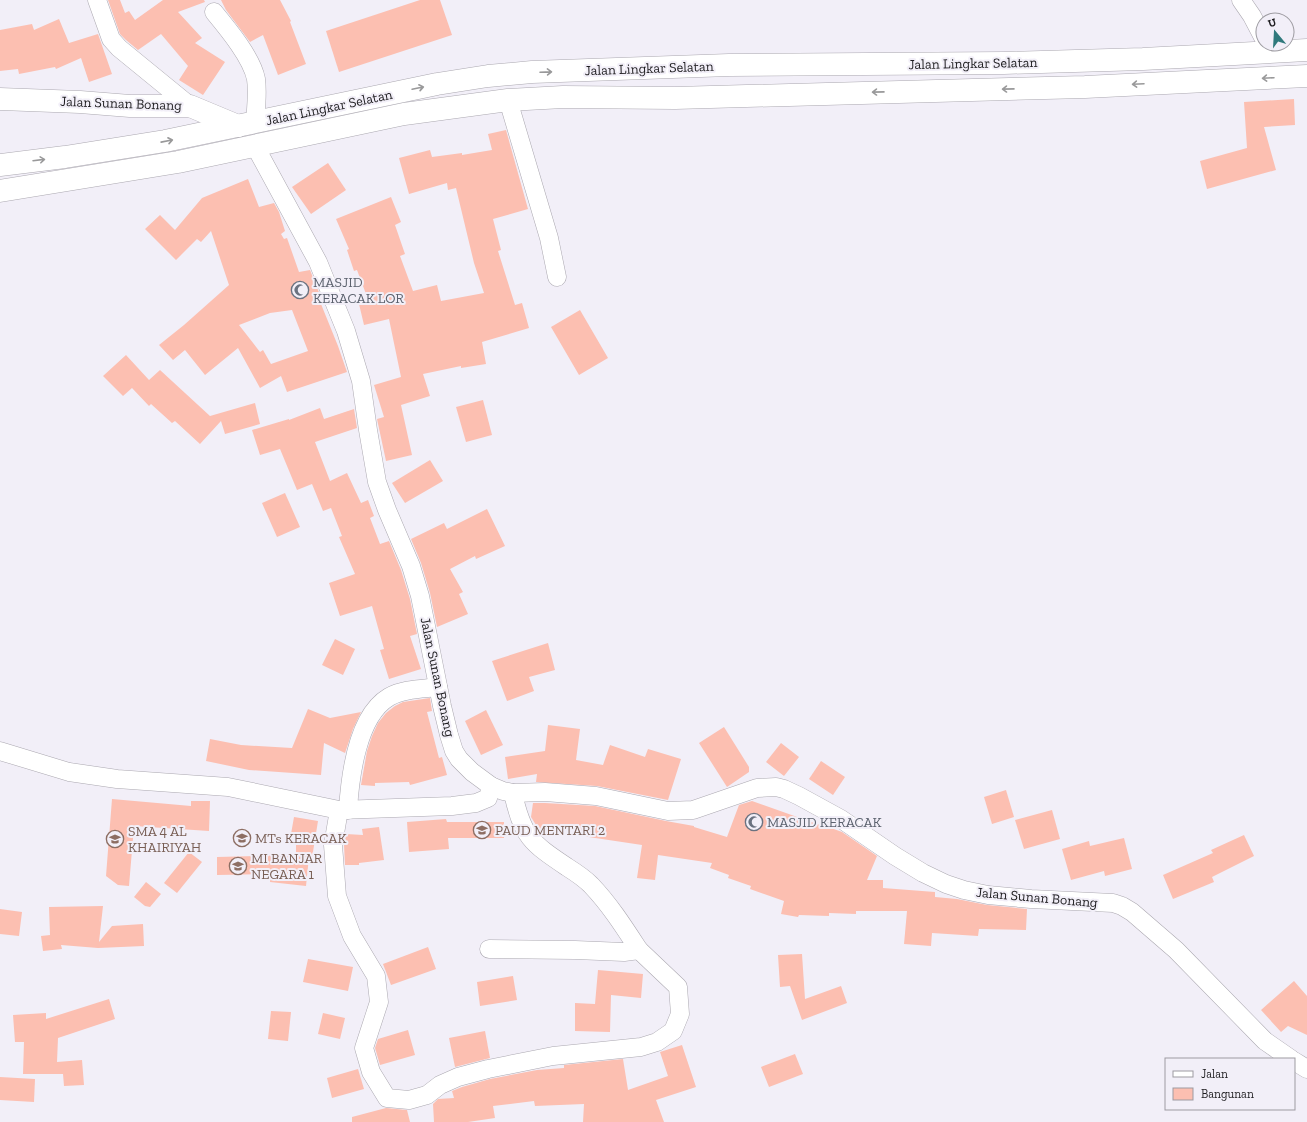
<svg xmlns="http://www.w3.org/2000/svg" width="1307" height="1122" viewBox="0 0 1307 1122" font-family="'Zilla Slab',serif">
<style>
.building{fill:#fcbfb1;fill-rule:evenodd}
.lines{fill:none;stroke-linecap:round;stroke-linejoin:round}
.minor-casing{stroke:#aba8b0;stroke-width:19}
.tertiary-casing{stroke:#aba8b0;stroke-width:23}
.trunk-casing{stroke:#aba8b0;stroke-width:23}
.minor{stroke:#fff;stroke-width:18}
.tertiary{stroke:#fff;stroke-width:22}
.trunk{stroke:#fff;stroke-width:22}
.oneway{stroke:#99999a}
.labels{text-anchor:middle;stroke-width:4;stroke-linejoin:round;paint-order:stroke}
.street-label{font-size:14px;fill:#1d1c1f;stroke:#f2eff8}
.worship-label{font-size:14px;fill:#5b616d;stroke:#f2eff8;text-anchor:start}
.education-label{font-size:14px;fill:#785e54;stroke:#f2eff8;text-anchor:start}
</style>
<rect width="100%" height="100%" fill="#f2eff8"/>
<!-- building -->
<g class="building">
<polygon points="108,0 120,0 125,13 129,11 135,20 163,0 204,0 205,2 178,12 202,38 195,43 225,62 203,95 179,80 188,66 161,34 138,50 126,40 120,34"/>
<polygon points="221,0 280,0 291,21 290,22 306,64 278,75 263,35 250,42 226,10"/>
<polygon points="420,0 440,0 452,35 339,72 326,31"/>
<polygon points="59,19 69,43 98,34 112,74 89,82 81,58 56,69 55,67 19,74 18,69 0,71 0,30 32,24 34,30"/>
<polygon points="1294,99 1295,125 1264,127 1276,170 1207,189 1200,161 1247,148 1244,102"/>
<polygon points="506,130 528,209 493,219 501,250 498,251 515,305 522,303 529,328 482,342 486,364 461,368 461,366 423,374 430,396 401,405 412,455 386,461 377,419 384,417 374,385 401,377 389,319 364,325 359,304 369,302 357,270 354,271 347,250 349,249 336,219 391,197 401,222 395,225 405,254 400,256 413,291 437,285 441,301 484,293 474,263 456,188 448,190 447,183 409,194 399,158 430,150 432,157 462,153 462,155 492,150 488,134"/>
<polygon points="328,163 346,190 311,214 292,187"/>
<path d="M248,179L259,207L274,203L279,212L285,231L281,234L284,239L287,238L299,272L310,270L320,295L321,304L338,346L347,372L287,392L281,376L260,388L238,348L205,375L185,350L173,360L159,345L184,325L229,285L211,231L201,242L197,239L176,260L145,229L160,215L175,230L202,198ZM292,310L308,351L271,364L263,350L260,352L239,325L270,313Z"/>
<polygon points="580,310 608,358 579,375 551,327"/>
<polygon points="126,355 149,380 160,370 210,416 255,403 260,424 225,434 221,421 200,444 175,421 172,423 151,404 149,406 132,388 123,396 103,376"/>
<polygon points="483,400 492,435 466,442 456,407"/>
<polygon points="320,408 324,419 354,409 357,428 315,442 330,481 347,473 361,503 368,500 374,516 370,518 380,544 389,541 401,570 410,599 417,634 410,636 421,669 389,679 380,650 384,649 372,606 340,616 329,583 355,574 339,537 342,536 331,508 323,511 312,484 297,490 280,449 260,455 252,430 289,419 289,420"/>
<polygon points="430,460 443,481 405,503 392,483"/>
<polygon points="285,493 300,527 277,537 262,503"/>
<polygon points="487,509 505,546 476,559 475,556 450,569 463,592 459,594 468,614 437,627 430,593 421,563 411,539 444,523 447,529"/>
<polygon points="335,639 355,649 343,675 322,665"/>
<polygon points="548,643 555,670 529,677 534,691 507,701 492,661"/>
<polygon points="430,698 432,711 427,712 439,758 442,757 447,775 410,785 409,782 375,783 375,786 361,785 367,751 372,736 378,723 386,713 395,706 403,702"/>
<polygon points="308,709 330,718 361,712 353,729 345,753 324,743 321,775 249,770 206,761 210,739 241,745 292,748"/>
<polygon points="486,710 503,745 481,755 465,721"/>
<polygon points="548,725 580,729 576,760 603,765 610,745 645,757 648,749 681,759 668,800 597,786 536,782 537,774 508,779 505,757 545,751"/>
<polygon points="724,727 749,767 749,772 727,787 699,743"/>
<polygon points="781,743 799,757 784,776 766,762"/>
<polygon points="821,761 845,777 833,795 809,779"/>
<polygon points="1006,790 1014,817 992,824 984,797"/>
<polygon points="112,799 191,806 191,801 210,801 209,831 134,826 129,886 118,885 106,876"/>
<polygon points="752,801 831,829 831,828 842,832 877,856 867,880 883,880 883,888 935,892 935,897 957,899 987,905 1027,909 1026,930 979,929 978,936 932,933 931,946 904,944 907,911 856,911 856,914 829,913 829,916 799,915 798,917 781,914 784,901 750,889 751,886 728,878 729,875 710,868 712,863 658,855 655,880 637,878 642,845 582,836 582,831 553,828 552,835 541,833 531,817 533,803 545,803 595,806 666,821 694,826 694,827 727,837 739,805"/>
<polygon points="1052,810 1060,839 1024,849 1015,820"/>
<polygon points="294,817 318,821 312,858 309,857 306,886 270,882 271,874 217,875 217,857 296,855 296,834 291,834"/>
<polygon points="446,819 447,822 504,822 504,838 448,838 449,849 409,852 407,822"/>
<polygon points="379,827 384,860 359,863 359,865 345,865 344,845 346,834 363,835 362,829"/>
<polygon points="1244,835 1254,856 1212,877 1214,882 1173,899 1163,875 1213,853 1211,850"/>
<polygon points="1124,838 1132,869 1105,876 1104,871 1071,880 1062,849 1089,841 1090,846"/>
<polygon points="189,852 202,862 177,893 164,883"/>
<polygon points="146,882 161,894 150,907 145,906 134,897"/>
<polygon points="103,906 99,942 112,926 143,924 144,946 98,948 61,945 62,949 43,951 41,936 50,935 49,907"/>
<polygon points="0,909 22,912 19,936 0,934"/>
<polygon points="428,947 436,969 391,985 383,964"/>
<polygon points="802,954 805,999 841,986 847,1003 802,1020 790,986 780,987 778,955"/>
<polygon points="308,959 353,967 348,991 303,982"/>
<polygon points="598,970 643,974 641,998 611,995 610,1032 575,1031 575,1003 595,1004"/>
<polygon points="513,976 517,1000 480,1006 477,982"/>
<polygon points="1294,981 1307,996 1307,1035 1288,1026 1281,1032 1261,1010"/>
<polygon points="109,999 115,1019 58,1038 57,1062 82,1060 84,1085 64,1086 63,1074 23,1074 24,1042 15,1042 13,1015 46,1013 46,1019"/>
<polygon points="271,1011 291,1012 288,1041 268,1039"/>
<polygon points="323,1013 345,1018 340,1039 318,1034"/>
<polygon points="408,1030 415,1055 380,1065 375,1048 378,1039"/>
<polygon points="485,1031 490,1058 455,1067 449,1038"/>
<polygon points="682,1045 696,1087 656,1100 664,1122 583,1122 584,1104 535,1106 534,1101 493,1106 495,1118 468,1122 434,1122 433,1104 438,1099 454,1098 452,1091 462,1087 490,1079 537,1070 564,1068 564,1065 623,1059 628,1090 668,1076 660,1052"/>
<polygon points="795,1054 803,1074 769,1087 761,1067"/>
<polygon points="358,1069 364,1089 332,1098 327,1078"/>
<polygon points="0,1077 35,1079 34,1102 0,1100"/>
<polygon points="386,1108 407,1110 410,1122 352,1122 352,1117"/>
</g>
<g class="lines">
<defs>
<g id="minor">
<polyline points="97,0 111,39 119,48 190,106"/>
<polyline points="1241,0 1252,16 1263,37"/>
<path d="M214,12C228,29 252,58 256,79C258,93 256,109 255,122"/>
<polyline points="508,100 549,238 557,277"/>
<polyline points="255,146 318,262 346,331 361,381 368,430 377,482 387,510 411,566 420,596 442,706 449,735 454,751 459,759 472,772 491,786 503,791 513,793 545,792 596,796 668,811 693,810 757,788 776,787 784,789 799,796 841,819 895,856 923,873 946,884 964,890 988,895 1031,899 1113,903 1122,906 1132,912 1176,950 1265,1041 1291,1059"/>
<polyline points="0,751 69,772 117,779 228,787 339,810 452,806 476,803 488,798 491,786"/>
<polyline points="339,810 333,845 337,896 352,936 376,976 379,1002 364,1048 371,1072 387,1098 409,1100 427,1095 440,1085 458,1077 488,1069 553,1056 641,1047 657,1042 673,1031 680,1014 678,987 639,950"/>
<path d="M348,810C350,777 357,716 389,697C403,689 422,689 438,687"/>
<path d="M489,949L575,950L624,952L639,950C624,927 610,905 591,885C584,878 575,872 567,867C531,843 522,836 513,793"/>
<polyline points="1294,1061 1307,1069"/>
</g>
<polyline id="tertiary" points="0,99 80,102 130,106 190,106 238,126"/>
<g id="trunk">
<polyline points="0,165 65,157 165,141 437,84 488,76 532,72 729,65 1004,63 1143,59 1307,50"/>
<polyline points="0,191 178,162 404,114 508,100 563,97 675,98 1085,87 1307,76"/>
</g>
</defs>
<!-- minor casing -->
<use href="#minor" class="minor-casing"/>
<!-- tertiary casing -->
<use href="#tertiary" class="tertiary-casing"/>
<!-- trunk casing -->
<use href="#trunk" class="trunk-casing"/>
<!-- minor -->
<use href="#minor" class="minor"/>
<!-- tertiary -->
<use href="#tertiary" class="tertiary"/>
<!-- trunk -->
<use href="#trunk" class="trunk"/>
</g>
<!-- one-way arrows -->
<defs><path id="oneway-shaft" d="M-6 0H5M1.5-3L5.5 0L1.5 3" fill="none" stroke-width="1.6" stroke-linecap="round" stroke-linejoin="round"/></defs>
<g class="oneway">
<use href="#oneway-shaft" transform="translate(546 72) rotate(-2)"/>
<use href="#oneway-shaft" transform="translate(1268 78) rotate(177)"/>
<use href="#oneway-shaft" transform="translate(1138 84) rotate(177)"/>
<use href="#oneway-shaft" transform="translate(418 88) rotate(-12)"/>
<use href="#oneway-shaft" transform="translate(1008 89) rotate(179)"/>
<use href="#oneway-shaft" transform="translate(878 92) rotate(179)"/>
<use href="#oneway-shaft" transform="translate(167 141) rotate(-11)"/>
<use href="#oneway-shaft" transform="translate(39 160) rotate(-7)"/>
</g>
<!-- icons -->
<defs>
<symbol id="mosque-ring" viewBox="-11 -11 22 22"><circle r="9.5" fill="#f2eff8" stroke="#6b7280" stroke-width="1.5"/><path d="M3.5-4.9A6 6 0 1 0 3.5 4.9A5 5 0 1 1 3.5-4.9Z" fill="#6b7280"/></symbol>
<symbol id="school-ring" viewBox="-11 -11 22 22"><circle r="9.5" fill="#f2eff8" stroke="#8d6e63" stroke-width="1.5"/><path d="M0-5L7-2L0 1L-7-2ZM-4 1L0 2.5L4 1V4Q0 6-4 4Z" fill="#8d6e63"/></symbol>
</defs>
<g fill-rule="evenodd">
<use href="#mosque-ring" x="290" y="280" width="20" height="20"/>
<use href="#mosque-ring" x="744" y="812" width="20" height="20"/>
<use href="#school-ring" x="472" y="820" width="20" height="20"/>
<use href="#school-ring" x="232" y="828" width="20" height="20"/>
<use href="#school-ring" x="105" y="829" width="20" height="20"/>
<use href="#school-ring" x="228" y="856" width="20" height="20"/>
</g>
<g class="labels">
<!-- street labels -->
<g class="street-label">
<text transform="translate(973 63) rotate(-1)" y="5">Jalan Lingkar Selatan</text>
<text transform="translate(649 68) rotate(-2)" y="5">Jalan Lingkar Selatan</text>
<text transform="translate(121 103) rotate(2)" y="5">Jalan Sunan Bonang</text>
<text transform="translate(329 107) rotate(-12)" y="5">Jalan Lingkar Selatan</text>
<text transform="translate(438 677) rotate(78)" y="5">Jalan Sunan Bonang</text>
<text transform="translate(1037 897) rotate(5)" y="5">Jalan Sunan Bonang</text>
</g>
<!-- worship labels -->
<g class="worship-label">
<text x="313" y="287">MASJID<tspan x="313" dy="16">KERACAK LOR</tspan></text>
<text x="767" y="827">MASJID KERACAK</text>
</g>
<!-- education labels -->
<g class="education-label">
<text x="495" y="835">PAUD MENTARI 2</text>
<text x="128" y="836">SMA 4 AL<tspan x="128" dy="16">KHAIRIYAH</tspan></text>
<text x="255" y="843">MTs KERACAK</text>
<text x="251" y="863">MI BANJAR<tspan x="251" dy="16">NEGARA 1</tspan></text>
</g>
</g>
<!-- legend -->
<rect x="1165" y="1058" width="130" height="52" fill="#f2eff8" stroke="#9d9ba1"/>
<rect x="1173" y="1071" width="20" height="6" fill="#ffffff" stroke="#9d9ba1"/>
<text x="1201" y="1078" font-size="12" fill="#1d1c1f">Jalan</text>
<rect x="1173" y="1088" width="20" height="12" fill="#fcbfb1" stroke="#9d9ba1"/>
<text x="1201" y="1098" font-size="12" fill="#1d1c1f">Bangunan</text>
<!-- north arrow -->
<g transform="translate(1275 32) rotate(342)"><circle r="19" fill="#f2eff8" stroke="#9d9ba1"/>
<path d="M0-3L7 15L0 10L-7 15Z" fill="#30797c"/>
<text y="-6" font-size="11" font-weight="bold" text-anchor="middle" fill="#1d1c1f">U</text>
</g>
</svg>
